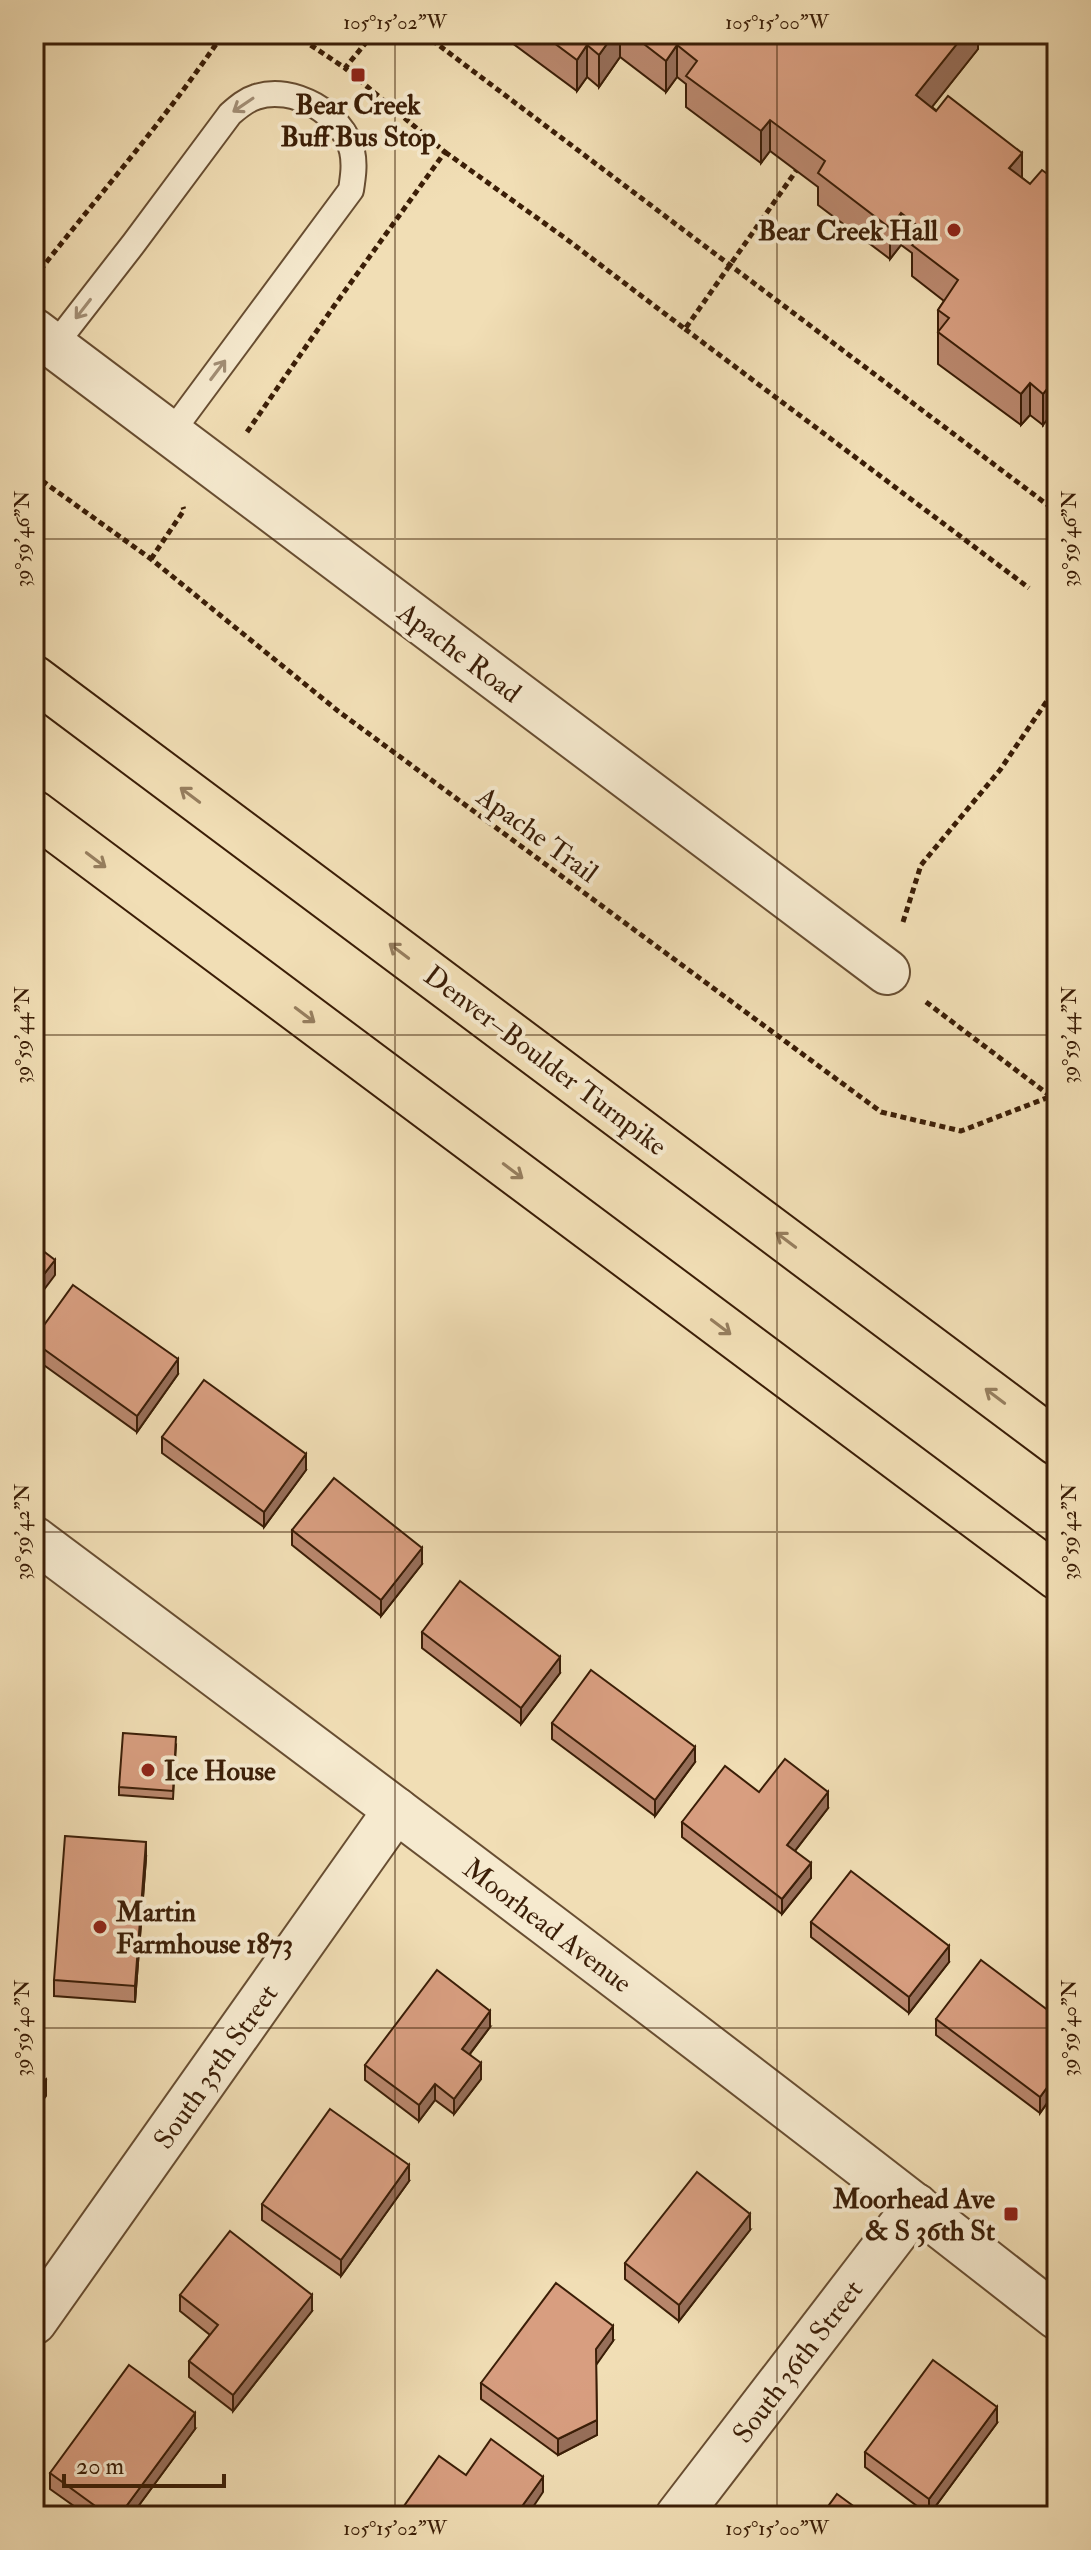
<svg xmlns="http://www.w3.org/2000/svg" width="1091" height="2550" viewBox="0 0 1091 2550" font-family="'IM FELL Double Pica',serif">
<style>
.lines{fill:none;stroke-linecap:round;stroke-linejoin:round}
.service-casing{stroke:#684e32;stroke-width:28}
.minor-casing{stroke:#684e32;stroke-width:48}
.tertiary-casing{stroke:#684e32;stroke-width:48}
.motorway-casing{stroke:#3b1e07;stroke-width:48}
.path{stroke:#3b1e07;stroke-width:5;stroke-dasharray:6 4;stroke-linecap:butt}
.service{stroke:#f6eacf;stroke-width:24}
.minor{stroke:#f6eacf;stroke-width:44}
.tertiary{stroke:#f6eacf;stroke-width:44}
.motorway{stroke:#f1deb5;stroke-width:44}
.wall{fill:#ba886e;stroke:#3b1e07;stroke-width:2}
.shaded-wall{fill:#976f5a;stroke:#3b1e07;stroke-width:2}
.building{fill:#d89e80;stroke:#3b1e07;stroke-width:2}
.oneway{stroke:#a28e75}
.oneway2{stroke:#967e5e}
.ticks{fill:none;stroke:#3b1e07;stroke-width:2;stroke-opacity:0.45}
.poi-dot{fill:#8f2418;stroke:#f6eacf;stroke-width:3}
.labels{text-anchor:middle;stroke-width:8;stroke-linejoin:round;paint-order:stroke}
.poi-label{font-size:28px;font-weight:bold;fill:#3b1e07;stroke:#f6eacf;text-anchor:end}
.street-label{font-size:28px;fill:#3b1e07;stroke:#f6eacf}
.neatline{fill:none;stroke:#3b1e07;stroke-width:3}
.ticks-label{font-size:20px;text-anchor:middle;fill:#3b1e07}
</style>
<rect width="100%" height="100%" fill="#f1deb5"/>
<filter id="stains"><feTurbulence type="fractalNoise" baseFrequency=".0025" numOctaves="4"/><feColorMatrix values="0 0 0 0 .2 0 0 0 0 .09 0 0 0 0 .02 0 0 0 .5 -.17"/></filter>
<radialGradient id="worn" r=".72"><stop offset=".6" stop-color="#630" stop-opacity="0"/><stop offset="1" stop-color="#630" stop-opacity=".3"/></radialGradient>
<g class="lines">
<defs>
<path id="service" d="M54,346L134,243L230,114C238,107 246,100 256,97C293,84 343,114 352,151C355,164 353,177 351,190L171,433"/>
<g id="minor">
<polyline points="34,331 887,972"/>
<polyline points="34,2322 396,1810"/>
<polyline points="678,2516 916,2206"/>
</g>
<path id="tertiary" d="M34,1539C377,1795 720,2052 1057,2317"/>
<g id="motorway">
<polyline points="34,678 1057,1443"/>
<polyline points="34,813 1057,1577"/>
</g>
</defs>
<!-- service casing -->
<use href="#service" class="service-casing"/>
<!-- minor casing -->
<use href="#minor" class="minor-casing"/>
<!-- tertiary casing -->
<use href="#tertiary" class="tertiary-casing"/>
<!-- motorway casing -->
<use href="#motorway" class="motorway-casing"/>
<!-- path -->
<g class="path">
<polyline points="294,34 345,68 373,34"/>
<polyline points="424,34 1057,512"/>
<polyline points="445,152 565,238 685,329 796,171"/>
<path d="M34,278C97,197 165,120 223,34"/>
<polyline points="685,329 1029,588"/>
<polyline points="247,432 334,306 445,152 345,68"/>
<polyline points="34,475 151,559 338,711 881,1112 961,1131 1057,1094"/>
<polyline points="151,559 184,510 183,507"/>
<polyline points="903,922 921,865 1000,770 1057,686"/>
<polyline points="926,1002 1049,1095"/>
</g>
<!-- service -->
<use href="#service" class="service"/>
<!-- minor -->
<use href="#minor" class="minor"/>
<!-- tertiary -->
<use href="#tertiary" class="tertiary"/>
<!-- motorway -->
<use href="#motorway" class="motorway"/>
</g>
<!-- wall -->
<g class="wall">
<polygon points="500,34 978,34 978,49 932,107 1030,184 1057,181 1043,425 1030,415 1021,425 938,364 938,310 944,301 912,276 912,253 901,245 890,259 818,205 818,187 770,151 761,163 686,107 686,84 677,77 666,92 620,57 599,87 587,77 577,91"/>
<polygon points="34,1339 178,1374 137,1432 34,1358"/>
<polygon points="162,1437 306,1470 264,1527 162,1453"/>
<polygon points="292,1530 422,1564 381,1616 292,1545"/>
<polygon points="422,1632 560,1673 521,1724 422,1648"/>
<polygon points="552,1723 695,1762 655,1816 552,1739"/>
<polygon points="176,1745 173,1799 119,1795 119,1787"/>
<polygon points="759,1792 828,1808 795,1851 811,1878 782,1914 682,1837 682,1822"/>
<polygon points="146,1858 135,2002 54,1996 54,1980"/>
<polygon points="811,1922 949,1962 909,2013 811,1937"/>
<polygon points="1057,2017 1057,2089 1040,2113 936,2035 936,2019"/>
<polygon points="490,2027 470,2054 481,2079 454,2114 435,2100 419,2121 365,2080 365,2065"/>
<polygon points="409,2181 341,2276 262,2220 262,2204"/>
<polygon points="750,2230 679,2321 625,2279 625,2263"/>
<polygon points="180,2295 312,2311 233,2411 189,2377 189,2361 210,2335 180,2311"/>
<polygon points="613,2341 596,2364 597,2435 558,2455 481,2399 481,2383"/>
<polygon points="997,2423 929,2515 865,2467 865,2452"/>
<polygon points="195,2429 131,2516 88,2516 50,2489 50,2473"/>
</g>
<!-- shaded-wall -->
<g class="shaded-wall">
<polygon points="614,34 620,34 620,57 599,87 599,55"/>
<polygon points="962,34 978,34 978,49 916,127 916,95"/>
<polygon points="587,45 587,77 577,91 577,60"/>
<polygon points="677,45 677,77 666,92 666,61"/>
<polygon points="770,120 770,151 761,163 761,131"/>
<polygon points="1022,153 1022,184 1009,168"/>
<polygon points="901,213 901,245 890,259 890,228"/>
<polygon points="1057,376 1057,407 1043,425 1043,394"/>
<polygon points="1030,383 1030,415 1021,425 1021,394"/>
<polygon points="55,1260 55,1275 34,1303 34,1287"/>
<polygon points="178,1359 178,1374 137,1432 137,1416"/>
<polygon points="306,1454 306,1470 264,1527 264,1512"/>
<polygon points="422,1548 422,1564 381,1616 381,1600"/>
<polygon points="560,1657 560,1673 521,1724 521,1708"/>
<polygon points="695,1747 695,1762 655,1816 655,1800"/>
<polygon points="828,1792 828,1808 787,1861 787,1845"/>
<polygon points="146,1842 146,1858 135,2002 135,1986"/>
<polygon points="811,1863 811,1878 782,1914 782,1899"/>
<polygon points="949,1946 949,1962 909,2013 909,1997"/>
<polygon points="490,2011 490,2027 462,2064 462,2049"/>
<polygon points="481,2063 481,2079 454,2114 454,2099"/>
<polygon points="1057,2074 1057,2089 1040,2113 1040,2097"/>
<polygon points="46,2080 46,2096 34,2112 34,2096"/>
<polygon points="435,2084 435,2100 419,2121 419,2105"/>
<polygon points="409,2165 409,2181 341,2276 341,2260"/>
<polygon points="750,2214 750,2230 679,2321 679,2305"/>
<polygon points="312,2295 312,2311 233,2411 233,2395"/>
<polygon points="613,2326 613,2341 596,2365 596,2349"/>
<polygon points="997,2407 997,2423 929,2515 929,2499"/>
<polygon points="195,2413 195,2429 131,2516 119,2516"/>
<polygon points="597,2420 597,2435 558,2455 558,2439"/>
<polygon points="543,2477 543,2492 527,2516 515,2516"/>
</g>
<!-- building -->
<g class="building">
<polygon points="542,34 614,34 599,55 587,45 577,60"/>
<polygon points="631,34 965,34 916,95 936,111 948,96 1022,153 1009,168 1030,184 1042,170 1057,181 1057,376 1043,394 1030,383 1021,394 938,332 949,318 938,310 958,280 912,245 923,230 901,213 890,228 818,173 825,161 770,120 761,131 686,76 697,61 677,45 666,61"/>
<polygon points="34,1244 55,1260 34,1287"/>
<polygon points="73,1285 178,1359 137,1416 34,1342 34,1339"/>
<polygon points="204,1380 306,1454 264,1512 162,1437"/>
<polygon points="334,1478 422,1548 381,1600 292,1530"/>
<polygon points="460,1581 560,1657 521,1708 422,1632"/>
<polygon points="591,1670 695,1747 655,1800 552,1723"/>
<polygon points="123,1733 176,1737 173,1791 119,1787"/>
<polygon points="785,1759 828,1792 787,1845 811,1863 782,1899 682,1822 725,1766 759,1792"/>
<polygon points="65,1836 146,1842 135,1986 54,1980"/>
<polygon points="851,1871 949,1946 909,1997 811,1922"/>
<polygon points="981,1960 1057,2017 1057,2074 1040,2097 936,2019"/>
<polygon points="437,1970 490,2011 462,2049 481,2063 454,2099 435,2084 419,2105 365,2065"/>
<polygon points="34,2071 46,2080 34,2096"/>
<polygon points="330,2109 409,2165 341,2260 262,2204"/>
<polygon points="697,2172 750,2214 679,2305 625,2263"/>
<polygon points="230,2231 312,2295 233,2395 189,2361 218,2325 180,2295"/>
<polygon points="556,2283 613,2326 596,2349 597,2420 558,2439 481,2383"/>
<polygon points="933,2360 997,2407 929,2499 865,2452"/>
<polygon points="129,2365 195,2413 119,2516 109,2516 50,2473"/>
<polygon points="491,2439 543,2477 515,2516 397,2516 439,2456 466,2475"/>
<polygon points="837,2494 867,2516 821,2516"/>
</g>
<!-- one-way arrows -->
<defs><path id="oneway-shaft" d="M-6 0H5M1.5-3L5.5 0L1.5 3" fill="none" stroke-width="1.6" stroke-linecap="round" stroke-linejoin="round" transform="scale(2)"/></defs>
<g class="oneway">
<use href="#oneway-shaft" transform="translate(243 105) rotate(146)"/>
<use href="#oneway-shaft" transform="translate(83 309) rotate(128)"/>
<use href="#oneway-shaft" transform="translate(218 370) rotate(-53)"/>
</g>
<g class="oneway2">
<use href="#oneway-shaft" transform="translate(190 795) rotate(-143)"/>
<use href="#oneway-shaft" transform="translate(96 860) rotate(37)"/>
<use href="#oneway-shaft" transform="translate(399 951) rotate(-143)"/>
<use href="#oneway-shaft" transform="translate(305 1015) rotate(37)"/>
<use href="#oneway-shaft" transform="translate(513 1171) rotate(37)"/>
<use href="#oneway-shaft" transform="translate(786 1240) rotate(-143)"/>
<use href="#oneway-shaft" transform="translate(721 1327) rotate(37)"/>
<use href="#oneway-shaft" transform="translate(995 1396) rotate(-143)"/>
</g>
<!-- ticks -->
<path class="ticks" d="M395,34V2516M777,34V2516M34,42H1057M34,539H1057M34,1035H1057M34,1532H1057M34,2028H1057"/>
<!-- markers -->
<g class="poi-dot">
<rect x="350" y="67" width="16" height="16" rx="4"/>
<circle cx="954" cy="230" r="8"/>
<circle cx="148" cy="1770" r="8"/>
<circle cx="100" cy="1927" r="8"/>
<rect x="1003" y="2206" width="16" height="16" rx="4"/>
</g>
<g class="labels">
<!-- poi labels -->
<g class="poi-label">
<text x="358" y="114" text-anchor="middle">Bear Creek<tspan x="358" dy="32">Buff Bus Stop</tspan></text>
<text x="938" y="240">Bear Creek Hall</text>
<text x="164" y="1780" text-anchor="start">Ice House</text>
<text x="116" y="1921" text-anchor="start">Martin<tspan x="116" dy="32">Farmhouse 1873</tspan></text>
<text x="995" y="2208">Moorhead Ave<tspan x="995" dy="32">&amp; S 36th St</tspan></text>
</g>
<!-- street labels -->
<g class="street-label">
<text transform="translate(460 652) rotate(37)" y="10">Apache Road</text>
<text transform="translate(538 834) rotate(36)" y="10">Apache Trail</text>
<text transform="translate(546 1060) rotate(37)" y="10">Denver–Boulder Turnpike</text>
<text transform="translate(548 1925) rotate(37)" y="10">Moorhead Avenue</text>
<text transform="translate(215 2066) rotate(-55)" y="10">South 35th Street</text>
<text transform="translate(797 2361) rotate(-53)" y="10">South 36th Street</text>
</g>
</g>
<!-- margin -->
<rect width="1091" height="2550" fill="none" stroke="#f1deb5" stroke-width="88"/>
<!-- scale -->
<path d="M64 2474v12h160v-12" fill="none" stroke="#3b1e07" stroke-width="4"/>
<text x="76" y="2474" font-size="24" fill="#3b1e07" stroke="#f6eacf" stroke-width="6" paint-order="stroke">20 m</text>
<rect x="44" y="44" width="1003" height="2462" class="neatline"/>
<g class="ticks-label">
<text x="395" y="29">105°15'02"W</text>
<text x="777" y="29">105°15'00"W</text>
<text transform="translate(22 539) rotate(-90)" y="7">39°59'46"N</text>
<text transform="translate(1069 539) rotate(-90)" y="7">39°59'46"N</text>
<text transform="translate(22 1035) rotate(-90)" y="7">39°59'44"N</text>
<text transform="translate(1069 1035) rotate(-90)" y="7">39°59'44"N</text>
<text transform="translate(22 1532) rotate(-90)" y="7">39°59'42"N</text>
<text transform="translate(1069 1532) rotate(-90)" y="7">39°59'42"N</text>
<text transform="translate(22 2028) rotate(-90)" y="7">39°59'40"N</text>
<text transform="translate(1069 2028) rotate(-90)" y="7">39°59'40"N</text>
<text x="395" y="2535">105°15'02"W</text>
<text x="777" y="2535">105°15'00"W</text>
</g>
<rect width="100%" height="100%" filter="url(#stains)"/>
<rect width="100%" height="100%" fill="url(#worn)"/>
</svg>
